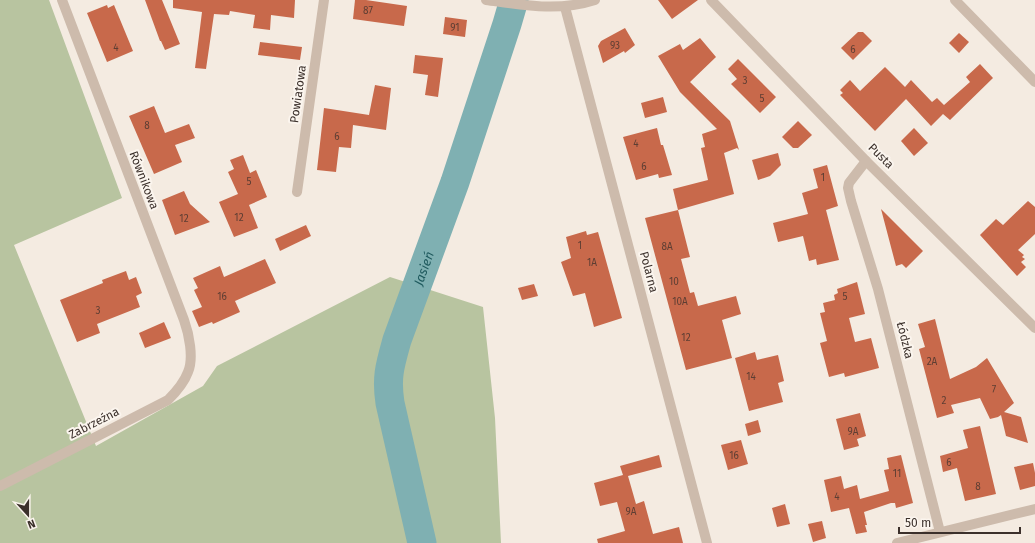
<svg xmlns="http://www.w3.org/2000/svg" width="1035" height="543" viewBox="0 0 1035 543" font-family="'Fira Sans',sans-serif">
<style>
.green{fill:#b8c4a0}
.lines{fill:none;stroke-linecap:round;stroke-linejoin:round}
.river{stroke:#7fb0b2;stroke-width:29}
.building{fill:#c8694b}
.minor{stroke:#cdbbac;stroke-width:10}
.tertiary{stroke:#cdbbac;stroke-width:10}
.labels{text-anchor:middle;stroke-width:4;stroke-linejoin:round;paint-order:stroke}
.number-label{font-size:10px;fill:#5e3e33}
.street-label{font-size:12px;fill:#3b302b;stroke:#fbf5ee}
.water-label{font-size:13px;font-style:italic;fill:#1f5a5e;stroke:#fbf5ee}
</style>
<rect width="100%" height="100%" fill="#f4ebe1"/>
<!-- green -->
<polygon class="green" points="0,0 49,0 122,198 14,245 96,446 203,386 217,366 390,277 483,307 495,418 501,543 0,543"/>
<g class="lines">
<!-- river -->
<path class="river" id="s1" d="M422,543L390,403C386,377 390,365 397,340L455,182L507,24L514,0"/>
</g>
<!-- building -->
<g class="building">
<polygon points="145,0 162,0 180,44 165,50 161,41 160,41"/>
<polygon points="173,0 295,0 294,18 271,15 270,30 253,28 255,15 230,11 229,15 214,14 206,69 195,68 202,12 173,8"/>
<polygon points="355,0 366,0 407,6 404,26 353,19"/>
<polygon points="658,0 698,0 672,19"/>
<polygon points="107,5 108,8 114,5 133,51 107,62 87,13"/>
<polygon points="445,17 467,20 465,37 443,34"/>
<polygon points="625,28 635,45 625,53 624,51 603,63 598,46 601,41"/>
<polygon points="858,32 863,32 872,41 853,60 841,48"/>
<polygon points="959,33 969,42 959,53 949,43"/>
<polygon points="700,38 716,57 690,82 730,121 739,150 737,148 724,153 734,194 678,210 673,189 708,180 701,148 705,147 702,134 717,129 680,92 658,56 680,44 683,50"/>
<polygon points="260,42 302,47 300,60 258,55"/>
<polygon points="415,55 443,58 438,97 425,95 428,75 413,73"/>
<polygon points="738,59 776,97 760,113 731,84 737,79 728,69"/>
<polygon points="980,64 993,78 950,120 943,114 931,126 906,99 875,131 840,95 843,93 840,90 850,80 860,91 885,67 905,87 911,80 932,102 937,98 944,105 970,82 966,77"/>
<polygon points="375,85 391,88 386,130 353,125 351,148 339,147 336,172 317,170 324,108 369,115"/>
<polygon points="663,97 667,112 645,118 641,103"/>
<polygon points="154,106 165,133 189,124 195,138 175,145 182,162 154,174 129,116"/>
<polygon points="798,121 812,135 798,148 793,148 782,137"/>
<polygon points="657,128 661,145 663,145 672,175 659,178 658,174 636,180 623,137"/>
<polygon points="914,128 928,143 914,156 901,141"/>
<polygon points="778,153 781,165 770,176 758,180 752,160"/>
<polygon points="243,155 250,173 256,170 267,197 249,205 258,228 234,237 219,202 238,194 228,172 234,169 230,160"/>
<polygon points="827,165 838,206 826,210 839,260 817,265 816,259 809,261 803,236 778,242 773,223 808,214 802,193 818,188 813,169"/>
<polygon points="184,191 190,204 210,222 175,235 162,200"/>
<polygon points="1028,201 1035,207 1035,234 1018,250 1024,255 1022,257 1025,259 1021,262 1026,267 1017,276 980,235 996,219 1003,225"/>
<polygon points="881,209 923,251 906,268 902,264 896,266"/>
<polygon points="678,210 690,257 681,259 690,293 694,292 698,306 736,296 741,314 722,320 732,358 686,370 645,218"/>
<polygon points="306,225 311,236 280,251 275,239"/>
<polygon points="586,231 587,235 598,232 622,318 594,327 585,293 573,296 561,262 571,258 566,237"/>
<polygon points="265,259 276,283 235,301 240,312 213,324 212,322 199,327 192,311 202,307 194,290 198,288 193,278 220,266 224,277"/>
<polygon points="126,271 129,280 136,277 142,293 136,296 140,307 97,324 100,333 77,342 60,300 103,283 102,280"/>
<polygon points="857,282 865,314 849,318 855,342 871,338 879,368 845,377 844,373 829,377 820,343 827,341 820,313 825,312 823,303 835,300 834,295 838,293 837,289"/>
<polygon points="534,284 538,296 522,300 518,288"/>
<polygon points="935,319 950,379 976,367 987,358 1014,403 1004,412 1021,417 1028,443 1006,436 1001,415 998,417 990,419 980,398 951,405 954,413 937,418 919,349 925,347 918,324"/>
<polygon points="164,322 171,338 145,348 139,333"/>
<polygon points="755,352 757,360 778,355 784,381 778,383 783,402 749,411 735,358"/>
<polygon points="860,413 866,436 857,439 859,446 844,450 836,419"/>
<polygon points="758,420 761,432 748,436 745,424"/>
<polygon points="980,426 996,494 965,501 957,468 943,472 940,456 968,448 963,430"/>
<polygon points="741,440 748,464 728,470 721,445"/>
<polygon points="659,455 662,467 628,476 636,504 644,501 653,534 679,527 683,543 598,543 597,539 625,531 617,502 600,506 594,483 623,475 620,466"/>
<polygon points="901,455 913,503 896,508 895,503 891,503 864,512 867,525 865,525 867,532 856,534 849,508 831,512 824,480 841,476 844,489 857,485 860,499 889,491 884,470 889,469 887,458"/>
<polygon points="1033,463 1035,473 1035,486 1020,490 1014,467"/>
<polygon points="785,504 790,524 777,527 772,508"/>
<polygon points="822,521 826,538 813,542 808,524"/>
</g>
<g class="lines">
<!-- minor -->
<g class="minor">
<polyline points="711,0 866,161 1035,328"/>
<polyline points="955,0 1035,82"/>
<polyline points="565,7 707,543"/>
<polyline points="866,161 849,183 848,188 851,201 878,289 940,532"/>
<polyline points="297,192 324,0"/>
<path d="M0,486L168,400C176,392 184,383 188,372C194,358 189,334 184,320L62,0"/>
<polyline points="897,543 1035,509"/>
</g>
<!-- tertiary -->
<path class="tertiary" d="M486,0C523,5 558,12 595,0"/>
</g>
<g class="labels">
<!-- number labels -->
<g class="number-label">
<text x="368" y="14">87</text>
<text x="455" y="31">91</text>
<text x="615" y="49">93</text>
<text x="116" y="51">4</text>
<text x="853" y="53">6</text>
<text x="745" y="84">3</text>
<text x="762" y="102">5</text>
<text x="147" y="129">8</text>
<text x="337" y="140">6</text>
<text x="636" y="147">4</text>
<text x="644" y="170">6</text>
<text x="823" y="181">1</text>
<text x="249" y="185">5</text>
<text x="239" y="221">12</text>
<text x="184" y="222">12</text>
<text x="580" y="249">1</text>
<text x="667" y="250">8A</text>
<text x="592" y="266">1A</text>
<text x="674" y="285">10</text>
<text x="222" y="300">16</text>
<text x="845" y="300">5</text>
<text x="680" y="305">10A</text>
<text x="98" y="314">3</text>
<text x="686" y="341">12</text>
<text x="932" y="365">2A</text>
<text x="751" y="380">14</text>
<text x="994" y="393">7</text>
<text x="944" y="404">2</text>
<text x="853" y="435">9A</text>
<text x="734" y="459">16</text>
<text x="949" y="466">6</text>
<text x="897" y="477">11</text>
<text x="978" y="490">8</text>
<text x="837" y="500">4</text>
<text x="631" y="515">9A</text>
</g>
<!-- street labels -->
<g class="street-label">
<text transform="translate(298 94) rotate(-82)" y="4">Powiatowa</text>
<text transform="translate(881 156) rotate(45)" y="4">Pusta</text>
<text transform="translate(144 180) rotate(69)" y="4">Równikowa</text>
<text transform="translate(649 272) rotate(75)" y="4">Polarna</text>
<text transform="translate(905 340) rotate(76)" y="4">Łódzka</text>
<text transform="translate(94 423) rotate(-27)" y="4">Zabrzeźna</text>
</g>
<!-- water labels -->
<g class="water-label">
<text dy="5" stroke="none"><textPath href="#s1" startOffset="284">Jasień</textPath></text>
</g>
</g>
<!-- north arrow -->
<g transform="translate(28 515) rotate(159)" stroke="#fbf5ee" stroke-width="3" paint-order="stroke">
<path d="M0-3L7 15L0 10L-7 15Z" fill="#3b302b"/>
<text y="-6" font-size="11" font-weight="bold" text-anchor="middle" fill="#3b302b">N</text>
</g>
<!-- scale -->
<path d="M899 527v6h121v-6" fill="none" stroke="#3b302b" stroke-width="2"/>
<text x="905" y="527" font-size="12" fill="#3b302b" stroke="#fbf5ee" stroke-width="3" paint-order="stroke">50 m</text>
</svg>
